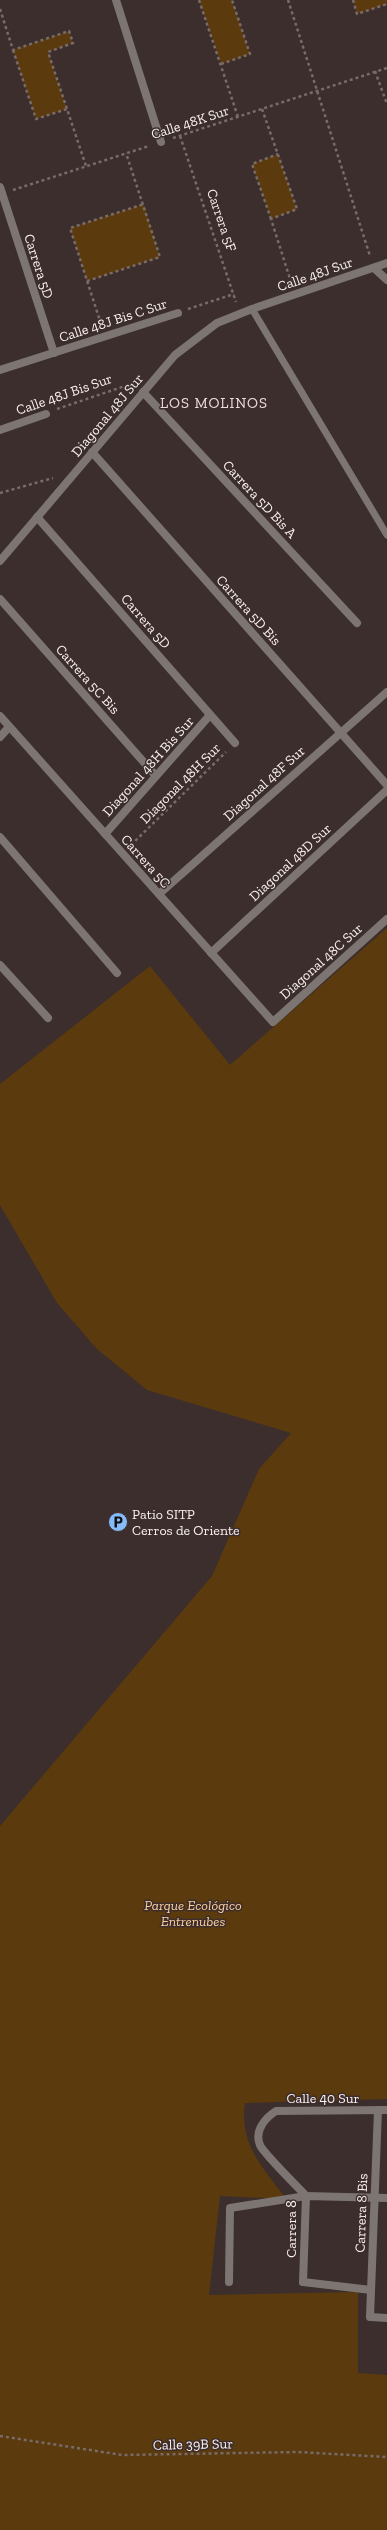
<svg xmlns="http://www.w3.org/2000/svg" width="387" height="2530" viewBox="0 0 387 2530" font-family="'Zilla Slab',serif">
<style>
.green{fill:#5b3a0d}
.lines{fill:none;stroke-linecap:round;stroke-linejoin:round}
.path{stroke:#786b6a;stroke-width:2.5;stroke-dasharray:3 3;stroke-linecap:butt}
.service{stroke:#7c7572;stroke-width:7}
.pedestrian{stroke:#7c7572;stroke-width:8}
.minor{stroke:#7c7572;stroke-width:8}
.tertiary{stroke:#7c7572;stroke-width:8}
.labels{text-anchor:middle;stroke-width:3;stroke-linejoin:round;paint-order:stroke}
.street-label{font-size:14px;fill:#fbf1f1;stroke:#3c2e2d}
.poi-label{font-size:14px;fill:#fbf1f1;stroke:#3c2e2d;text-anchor:start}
.park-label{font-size:14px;font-style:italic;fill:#fed09c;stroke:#3c2e2d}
.neighbourhood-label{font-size:15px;letter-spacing:1px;fill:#eedbdb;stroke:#3c2e2d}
</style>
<rect width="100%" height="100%" fill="#3c2e2d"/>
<!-- green -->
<g class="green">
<polygon points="199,0 232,0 250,54 221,64"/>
<polygon points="353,0 387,0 387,4 357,14"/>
<polygon points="69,31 73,43 48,52 67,109 36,119 13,50"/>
<polygon points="278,154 297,209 271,219 252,164"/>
<polygon points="144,204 160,257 87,281 70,228"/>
<path d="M387,928V2099L245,2103C239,2145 263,2167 286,2199L220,2196L209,2295L358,2292V2373L387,2375V2530H0V1826L212,1576L259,1469L291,1433L147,1390L97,1349L57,1303L0,1205V1084L150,966L230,1065Z"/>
</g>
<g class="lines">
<!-- path -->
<g class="path">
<polyline points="199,0 238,117"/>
<polyline points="288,0 370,256"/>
<polyline points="353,0 357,14 387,4"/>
<polyline points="0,9 13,50 69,31 73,43 48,52 86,166"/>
<polyline points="13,50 36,119 67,109"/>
<polyline points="221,64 250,54 232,0"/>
<polyline points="375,71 387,104"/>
<polyline points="262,109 297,209 271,219 291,282"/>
<polyline points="180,136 236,302"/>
<polyline points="173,138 387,68"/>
<polyline points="13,190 149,146"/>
<polyline points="271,219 252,164 278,154"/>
<polyline points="87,281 160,257 126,153"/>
<polyline points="188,309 234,294"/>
<polyline points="101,324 70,228 144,204"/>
<polyline points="57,409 134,383"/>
<polyline points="0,493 53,478"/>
<polyline points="131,845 226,752"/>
<polyline points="0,2436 122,2455 298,2452 387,2457"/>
</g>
<!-- service -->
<polyline class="service" points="252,309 387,535"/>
<!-- pedestrian -->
<polyline class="pedestrian" points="303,2282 371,2290"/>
<!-- minor -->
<g class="minor">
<polyline points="116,0 161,142"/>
<polyline points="0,187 54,353"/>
<polyline points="374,268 387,280"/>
<polyline points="0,370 178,313"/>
<polyline points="143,392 357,623"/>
<polyline points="0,430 46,414"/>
<polyline points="92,452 387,785"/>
<polyline points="37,517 235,743"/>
<polyline points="0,599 156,776"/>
<polyline points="0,716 273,1022 387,919"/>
<polyline points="0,737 9,727"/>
<polyline points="105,834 210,715"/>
<polyline points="0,837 117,973"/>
<polyline points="159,894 387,692"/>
<polyline points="211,953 387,790"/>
<polyline points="0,965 48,1018"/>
<polyline points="378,2110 370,2317 387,2318"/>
<polyline points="229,2282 230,2208 306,2196 387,2198"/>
<path d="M303,2282L306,2196C298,2187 263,2153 260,2145C254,2131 265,2118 276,2111L387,2110"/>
</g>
<!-- tertiary -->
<polyline class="tertiary" points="0,561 175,355 217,323 252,309 387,263"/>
</g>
<!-- icons -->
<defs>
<symbol id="parking-disc" viewBox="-11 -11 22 22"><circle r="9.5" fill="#86bbfb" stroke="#3c2e2d"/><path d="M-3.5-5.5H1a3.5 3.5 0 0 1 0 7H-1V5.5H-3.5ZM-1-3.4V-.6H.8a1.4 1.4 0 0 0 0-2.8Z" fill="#111"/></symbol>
</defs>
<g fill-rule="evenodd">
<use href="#parking-disc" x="107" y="1511" width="22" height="22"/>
</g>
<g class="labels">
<!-- street labels -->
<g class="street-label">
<text transform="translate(190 122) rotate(-18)" y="5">Calle 48K Sur</text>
<text transform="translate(222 220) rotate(71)" y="5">Carrera 5F</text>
<text transform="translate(39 266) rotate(72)" y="5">Carrera 5D</text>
<text transform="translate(315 274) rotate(-19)" y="5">Calle 48J Sur</text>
<text transform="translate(113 320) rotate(-18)" y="5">Calle 48J Bis C Sur</text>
<text transform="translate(64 394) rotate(-19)" y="5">Calle 48J Bis Sur</text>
<text transform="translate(107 415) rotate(-50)" y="5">Diagonal 48J Sur</text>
<text transform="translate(260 499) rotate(47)" y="5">Carrera 5D Bis A</text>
<text transform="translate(249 610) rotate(48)" y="5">Carrera 5D Bis</text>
<text transform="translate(146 621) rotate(49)" y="5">Carrera 5D</text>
<text transform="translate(88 679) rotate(48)" y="5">Carrera 5C Bis</text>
<text transform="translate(148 766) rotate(-48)" y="5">Diagonal 48H Bis Sur</text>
<text transform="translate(180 783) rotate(-45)" y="5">Diagonal 48H Sur</text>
<text transform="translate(264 783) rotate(-42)" y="5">Diagonal 48F Sur</text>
<text transform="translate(146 861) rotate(48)" y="5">Carrera 5C</text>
<text transform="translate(290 862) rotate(-43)" y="5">Diagonal 48D Sur</text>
<text transform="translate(321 961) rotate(-42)" y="5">Diagonal 48C Sur</text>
<text x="323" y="2103">Calle 40 Sur</text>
<text transform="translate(361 2213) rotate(-88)" y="5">Carrera 8 Bis</text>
<text transform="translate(291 2229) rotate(-90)" y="5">Carrera 8</text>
<text transform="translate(193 2444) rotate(-1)" y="5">Calle 39B Sur</text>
</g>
<!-- poi labels -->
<g class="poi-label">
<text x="132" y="1519">Patio SITP<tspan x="132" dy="16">Cerros de Oriente</tspan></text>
</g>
<!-- park labels -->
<g class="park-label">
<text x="193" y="1910">Parque Ecológico<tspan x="193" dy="16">Entrenubes</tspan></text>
</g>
<!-- neighbourhood labels -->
<g class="neighbourhood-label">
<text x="214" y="408">LOS MOLINOS</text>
</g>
</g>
</svg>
